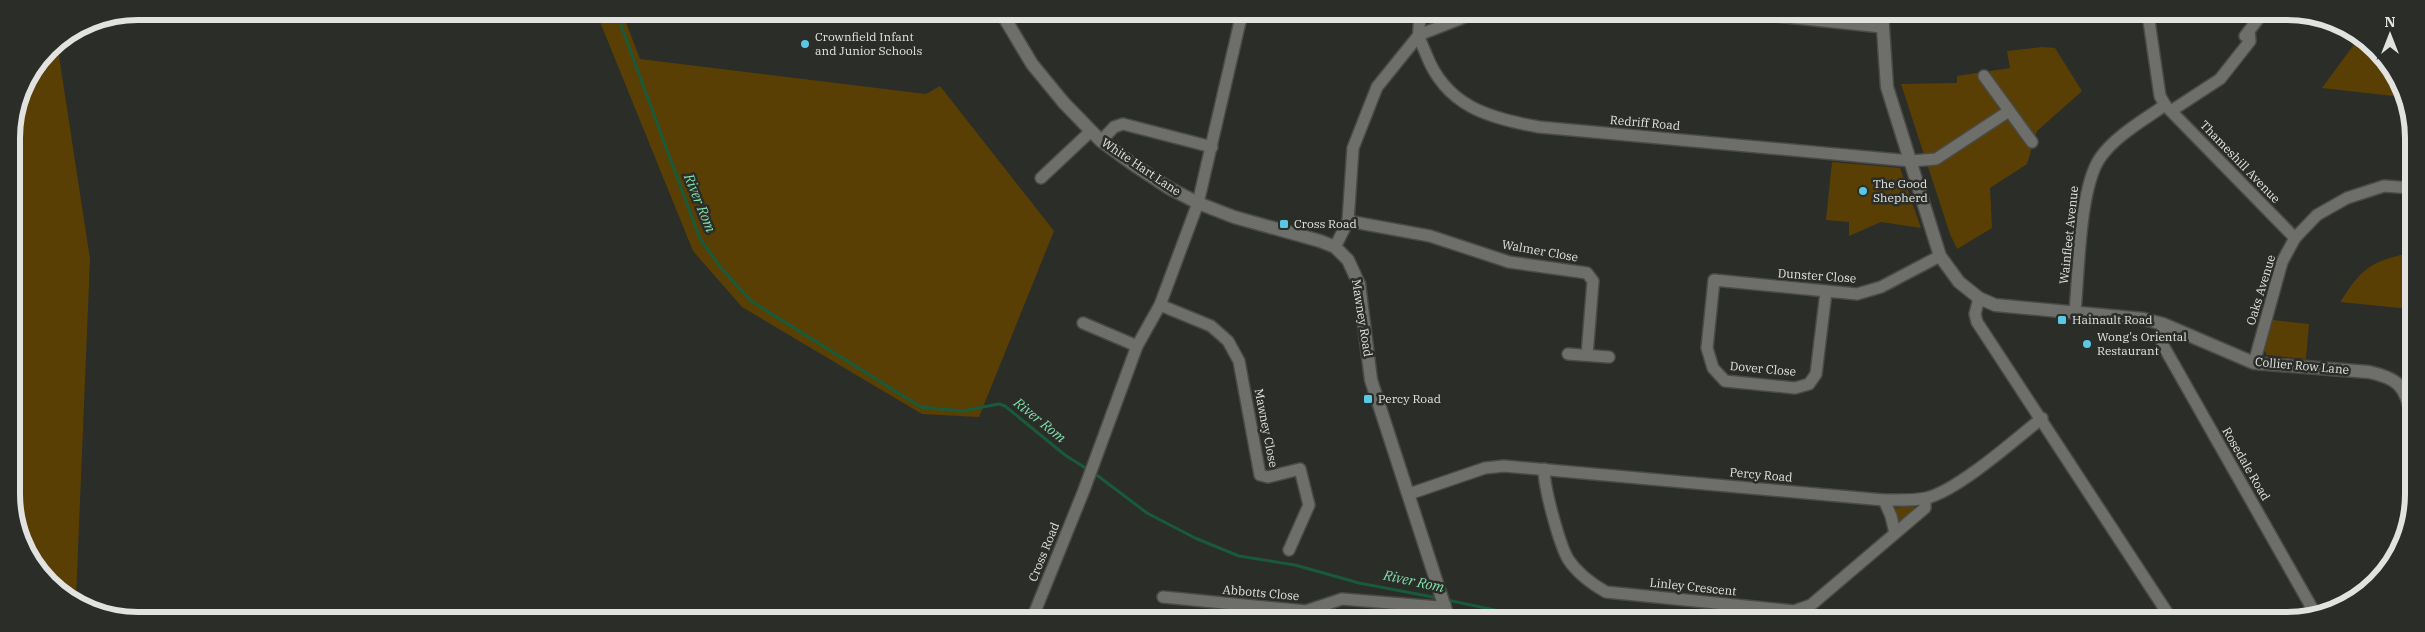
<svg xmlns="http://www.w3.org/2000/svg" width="2425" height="632" viewBox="0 0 2425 632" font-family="'IBM Plex Serif',serif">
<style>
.green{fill:#5a3f04}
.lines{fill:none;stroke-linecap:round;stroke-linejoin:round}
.stream{stroke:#185a3a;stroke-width:3}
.minor-casing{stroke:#4a4b47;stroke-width:14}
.tertiary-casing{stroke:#4a4b47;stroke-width:15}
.secondary-casing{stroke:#4a4b47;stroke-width:15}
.minor{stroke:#6e6f6b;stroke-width:11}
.tertiary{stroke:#6e6f6b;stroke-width:12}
.secondary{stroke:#6e6f6b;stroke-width:12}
.poi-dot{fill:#59c8e4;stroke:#2b2d29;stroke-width:2}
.labels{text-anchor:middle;stroke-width:5;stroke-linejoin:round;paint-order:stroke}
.poi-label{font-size:12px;fill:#e2e3e0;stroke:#2b2d29;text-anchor:start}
.street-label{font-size:12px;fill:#e2e3e0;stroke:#2b2d29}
.water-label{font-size:14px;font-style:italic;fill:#83dfac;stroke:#2b2d29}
.rim{fill:none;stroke:#e2e3e0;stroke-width:6}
</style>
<rect width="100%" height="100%" fill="#2b2d29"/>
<!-- green -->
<g class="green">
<polygon points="596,12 622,12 640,59 926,94 940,86 1054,231 979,417 922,414 742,307 693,251"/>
<polygon points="2358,39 2377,49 2402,97 2322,88"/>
<polygon points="57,43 90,259 76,598 49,584 14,519 12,130 21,89 49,48"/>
<polygon points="2042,47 2055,48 2082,91 2037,131 2027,164 1990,188 1992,228 1957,249 1950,234 1901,84 1957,83 1957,76 2010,68 2007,51"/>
<polygon points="1832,162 1900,168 1921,228 1881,222 1849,236 1849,222 1826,220"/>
<path d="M2410,253V309L2340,302C2362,268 2371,261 2410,253Z"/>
<polygon points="2273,320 2309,324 2306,359 2267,355 2264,350"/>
<polygon points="1912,506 1916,508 1916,511 1899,521 1894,508"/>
</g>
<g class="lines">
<!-- stream -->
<g class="stream">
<polyline points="616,12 700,239 722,269 751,301 921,407 962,411 999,404 1005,406 1065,455 1098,476 1147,513 1195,538 1239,556 1295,565 1359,583 1438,598"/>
<polyline points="1447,600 1543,620"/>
</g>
<defs>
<g id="minor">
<path d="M1421,13C1420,20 1418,29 1419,36C1420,42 1424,48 1426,54C1446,106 1488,118 1539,127L1911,161L1936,159L2009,111"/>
<polyline points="1747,13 1882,27"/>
<polyline points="2148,14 2160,96 2165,105 2295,238"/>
<polyline points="2245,36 2262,14"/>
<polyline points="1984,76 2032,142"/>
<polyline points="2171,111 2220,79 2250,41 2249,31"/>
<polyline points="1101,141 1114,127 1123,124 1212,147"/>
<polyline points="1041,178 1091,131"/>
<polyline points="1348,221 1430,236 1509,262 1587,273 1593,281 1587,355"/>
<polyline points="1335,247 1348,221 1353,148 1377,87 1419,35 1475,13"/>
<polyline points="1826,292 1816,374 1809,384 1795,388 1725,381 1713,368 1707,348 1714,280 1857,294 1881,287 1940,256"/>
<polyline points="1979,298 1975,314 1977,322 2172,620"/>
<polyline points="1160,305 1211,326 1228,341 1239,361 1260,475 1268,477 1300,469 1309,505 1289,550"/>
<path d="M2075,311C2079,272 2079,189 2100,158C2115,136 2144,120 2165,105"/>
<polyline points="1083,323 1137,346"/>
<polyline points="2163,324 2161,339 2164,347 2316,615"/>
<polyline points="1568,354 1609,357"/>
<polyline points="2254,363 2282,262 2295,238 2317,215 2347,198 2384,186 2411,188"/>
<path d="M1544,469C1544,488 1559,543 1568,559C1577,573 1592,584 1606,592L1794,611L1811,605L1925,508V499"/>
<path d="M1409,494L1485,468L1504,466L1884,500C1897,500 1912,501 1926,498C1956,492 2016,439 2042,418"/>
<polyline points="1884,500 1891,516 1895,533"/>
<polyline points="1163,597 1306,611 1342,599 1439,607 1445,605"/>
<polyline points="1032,619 1084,490 1137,346 1160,305 1198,203 1242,13"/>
</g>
<polyline id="tertiary" points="1001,12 1032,64 1064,103 1101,141 1134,165 1169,188 1198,203 1234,217 1320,241 1335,247 1348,260 1359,284 1371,380 1449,620"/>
<path id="secondary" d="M1882,13L1887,87L1940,256L1959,282L1979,298L1995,305L2144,319L2163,324L2254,363L2369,372C2397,378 2406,386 2411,414"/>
</defs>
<!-- minor casing -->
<use href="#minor" class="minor-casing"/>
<!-- tertiary casing -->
<use href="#tertiary" class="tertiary-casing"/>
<!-- secondary casing -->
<use href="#secondary" class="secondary-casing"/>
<!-- minor -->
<use href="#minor" class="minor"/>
<!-- tertiary -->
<use href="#tertiary" class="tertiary"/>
<!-- secondary -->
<use href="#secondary" class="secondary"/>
</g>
<!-- markers -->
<g class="poi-dot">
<circle cx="805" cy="44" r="5"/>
<circle cx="1863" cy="191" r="5"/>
<rect x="1279" y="219" width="10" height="10" rx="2.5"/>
<rect x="2057" y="315" width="10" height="10" rx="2.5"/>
<circle cx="2087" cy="344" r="5"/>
<rect x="1363" y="394" width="10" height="10" rx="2.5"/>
</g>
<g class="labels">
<!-- poi labels -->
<g class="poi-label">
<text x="815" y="41">Crownfield Infant<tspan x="815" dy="14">and Junior Schools</tspan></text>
<text x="1873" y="188">The Good<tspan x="1873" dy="14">Shepherd</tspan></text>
<text x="1294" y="228">Cross Road</text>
<text x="2072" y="324">Hainault Road</text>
<text x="2097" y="341">Wong's Oriental<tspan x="2097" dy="14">Restaurant</tspan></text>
<text x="1378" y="403">Percy Road</text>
</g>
<!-- street labels -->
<g class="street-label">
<text transform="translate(1645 123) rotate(5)" y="4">Redriff Road</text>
<text transform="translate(2240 162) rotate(46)" y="4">Thameshill Avenue</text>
<text transform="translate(1141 167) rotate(34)" y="4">White Hart Lane</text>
<text transform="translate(2069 235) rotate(-84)" y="4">Wainfleet Avenue</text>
<text transform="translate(1540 251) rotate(10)" y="4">Walmer Close</text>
<text transform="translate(1817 276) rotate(4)" y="4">Dunster Close</text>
<text transform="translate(2261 290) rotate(-73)" y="4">Oaks Avenue</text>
<text transform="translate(1362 318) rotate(81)" y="4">Mawney Road</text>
<text transform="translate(2302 366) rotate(5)" y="4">Collier Row Lane</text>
<text transform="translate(1763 369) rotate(5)" y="4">Dover Close</text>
<text transform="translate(1266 428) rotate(79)" y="4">Mawney Close</text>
<text transform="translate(2246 464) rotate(60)" y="4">Rosedale Road</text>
<text transform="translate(1761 475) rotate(5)" y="4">Percy Road</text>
<text transform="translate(1044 552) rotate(-68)" y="4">Cross Road</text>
<text transform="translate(1693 587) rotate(6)" y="4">Linley Crescent</text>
<text transform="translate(1261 593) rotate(5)" y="4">Abbotts Close</text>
</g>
<!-- water labels -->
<g class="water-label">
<text transform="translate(700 203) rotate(68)" y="5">River Rom</text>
<text transform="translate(1040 420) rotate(39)" y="5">River Rom</text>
<text transform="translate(1414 581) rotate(12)" y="5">River Rom</text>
</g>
</g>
<!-- crop -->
<path d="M0 0H2425V632H0ZM138 20H2287A118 118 0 0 1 2405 138V494A118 118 0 0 1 2287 612H138A118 118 0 0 1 20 494V138A118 118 0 0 1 138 20Z" fill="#2b2d29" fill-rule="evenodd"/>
<path class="rim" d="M138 20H2287A118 118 0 0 1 2405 138V494A118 118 0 0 1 2287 612H138A118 118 0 0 1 20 494V138A118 118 0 0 1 138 20Z"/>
<!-- north arrow -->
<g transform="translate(2390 35)" stroke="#2b2d29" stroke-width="4" paint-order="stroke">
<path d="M0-4L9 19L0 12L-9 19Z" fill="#e2e3e0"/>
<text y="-8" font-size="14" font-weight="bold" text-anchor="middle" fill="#e2e3e0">N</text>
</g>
</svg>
